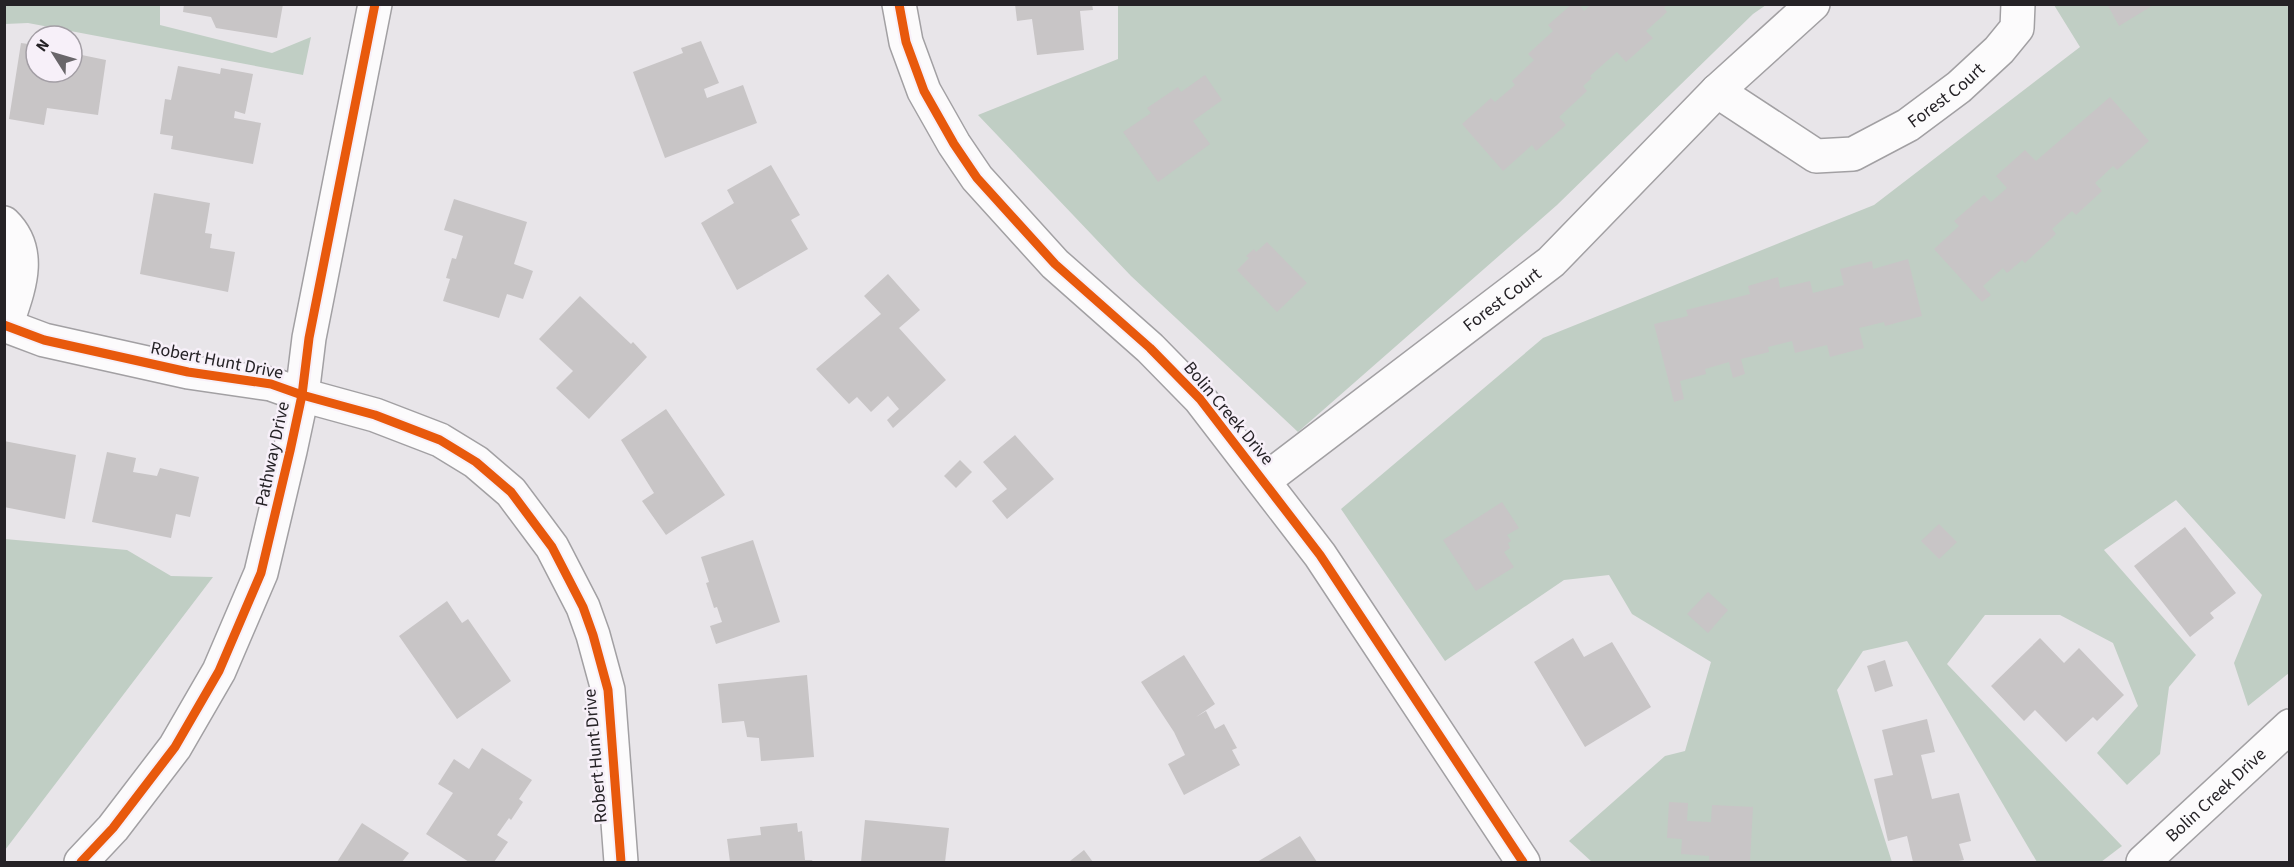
<svg xmlns="http://www.w3.org/2000/svg" width="2294" height="867" viewBox="0 0 2294 867" font-family="'Source Sans 3',sans-serif">
<style>
.green{fill:#c0cec4}
.building{fill:#c8c5c6}
.lines{fill:none;stroke-linecap:round;stroke-linejoin:round}
.minor-casing{stroke:#a2a0a3;stroke-width:36}
.minor{stroke:#fcfbfc;stroke-width:33}
.cycleway-casing{stroke:#f7f0f9;stroke-width:13}
.cycleway{stroke:#e8590c;stroke-width:9}
.labels{text-anchor:middle;stroke-width:5;stroke-linejoin:round;paint-order:stroke}
.street-label{font-size:18px;fill:#252226;stroke:#f7f0f9}
</style>
<rect width="100%" height="100%" fill="#e8e5e9"/>
<!-- green -->
<g class="green">
<polygon points="160,4 160,25 272,53 311,37 303,75 28,23 5,24 5,5"/>
<polygon points="1118,5 1766,5 1753,14 1557,205 1298,432 1131,276 978,115 1118,59"/>
<polygon points="2054,5 2289,5 2289,673 2248,706 2234,663 2262,595 2176,500 2104,550 2196,655 2169,687 2160,754 2127,785 2097,753 2138,706 2113,643 2060,615 1985,615 1947,664 2122,846 2101,862 2037,862 1907,641 1863,651 1837,690 1892,862 1592,862 1569,841 1665,756 1685,751 1711,662 1632,614 1609,575 1564,580 1445,661 1341,509 1543,338 1874,205 2080,47"/>
<polygon points="5,539 127,550 171,576 213,577 5,850"/>
</g>
<!-- building -->
<g class="building">
<polygon points="184,4 283,4 277,38 216,28 211,17 183,12"/>
<polygon points="1015,4 1092,4 1093,10 1080,11 1084,50 1037,55 1032,19 1017,21"/>
<polygon points="1572,4 1579,4 1584,11 1591,4 1668,4 1664,8 1667,12 1646,31 1653,38 1626,62 1617,52 1590,76 1592,78 1583,86 1587,91 1559,117 1566,125 1536,151 1532,145 1503,171 1462,124 1491,98 1495,102 1515,85 1512,81 1534,60 1528,54 1553,31 1548,25"/>
<polygon points="2107,4 2155,4 2119,26"/>
<polygon points="701,41 719,83 704,89 707,98 743,85 757,123 665,158 633,72 683,53 681,48"/>
<polygon points="21,43 36,45 36,72 72,72 72,53 106,60 98,115 47,108 44,125 9,119"/>
<polygon points="178,66 220,74 221,68 253,74 245,114 235,111 234,118 261,123 253,164 171,149 173,136 160,134 165,99 171,100"/>
<polygon points="1205,75 1222,100 1193,121 1210,144 1158,182 1123,132 1151,113 1147,108 1178,87 1181,92"/>
<polygon points="2110,97 2149,141 2117,170 2113,166 2095,183 2102,191 2076,215 2072,211 2052,229 2056,234 2025,263 2022,260 2007,273 2003,268 1983,286 1991,295 1982,302 1934,249 1959,226 1954,221 1984,195 1991,202 2007,188 1996,176 2025,150 2036,161"/>
<polygon points="771,165 800,215 791,220 808,249 737,290 701,223 734,203 727,190"/>
<polygon points="154,193 210,203 205,233 212,234 210,248 235,252 228,292 140,274"/>
<polygon points="454,199 527,222 514,264 533,271 523,299 507,294 499,318 443,301 450,279 446,278 452,258 456,259 463,236 444,230"/>
<polygon points="1267,242 1307,283 1277,312 1237,270 1249,258 1246,256 1254,249 1256,252"/>
<polygon points="1908,259 1922,316 1885,326 1884,322 1859,328 1864,348 1830,357 1827,345 1795,353 1792,341 1768,347 1769,352 1741,359 1745,374 1733,378 1729,362 1705,369 1706,374 1680,381 1684,399 1674,402 1654,324 1688,316 1686,310 1750,294 1748,286 1778,277 1780,288 1810,281 1813,293 1844,285 1840,269 1872,261 1873,269"/>
<polygon points="888,274 920,310 899,328 946,380 893,428 887,420 899,409 888,396 871,412 857,397 849,404 816,369 881,314 864,296"/>
<polygon points="580,296 631,344 633,342 647,357 589,419 556,388 573,371 539,339"/>
<polygon points="666,409 725,495 666,535 642,501 654,493 621,440"/>
<polygon points="1015,435 1054,479 1007,519 992,501 1007,489 983,462"/>
<polygon points="4,441 76,455 65,519 4,507"/>
<polygon points="107,452 136,458 133,472 157,476 160,468 199,477 190,517 176,514 171,538 92,522"/>
<polygon points="960,460 972,472 956,488 944,476"/>
<polygon points="1502,502 1519,528 1507,535 1511,541 1508,543 1510,548 1504,552 1514,567 1476,591 1443,540"/>
<polygon points="1939,524 1957,542 1939,559 1921,541"/>
<polygon points="2185,527 2236,593 2210,613 2214,618 2190,637 2134,566"/>
<polygon points="753,540 780,622 716,644 710,626 722,622 717,607 714,608 706,583 709,582 701,557"/>
<polygon points="1708,592 1728,610 1708,633 1687,614"/>
<polygon points="447,601 462,623 468,619 511,681 457,719 399,636"/>
<polygon points="1573,638 1584,657 1612,642 1651,707 1585,747 1534,662"/>
<polygon points="2040,638 2064,663 2079,648 2124,695 2097,721 2093,717 2066,742 2035,710 2024,721 1991,686"/>
<polygon points="1184,655 1215,704 1196,717 1206,711 1215,729 1224,724 1237,748 1232,750 1240,765 1184,795 1168,764 1185,755 1174,732 1141,682"/>
<polygon points="1885,660 1893,686 1875,692 1867,666"/>
<polygon points="807,675 814,757 761,761 759,738 747,737 744,721 722,723 718,684"/>
<polygon points="1927,719 1935,752 1921,755 1932,799 1959,793 1971,841 1959,844 1964,860 1953,862 1913,862 1907,836 1888,841 1874,779 1893,775 1882,730"/>
<polygon points="482,748 532,780 519,799 523,802 511,820 509,818 497,835 508,842 494,862 469,862 426,834 453,793 438,784 454,759 469,769"/>
<polygon points="1669,802 1688,803 1687,821 1711,822 1712,805 1753,807 1750,862 1709,862 1709,856 1681,854 1682,839 1667,838"/>
<polygon points="865,820 949,828 945,862 861,862"/>
<polygon points="362,823 409,853 402,862 337,862"/>
<polygon points="797,823 798,832 802,831 805,860 812,860 813,862 730,862 727,839 761,835 760,827"/>
<polygon points="1300,836 1317,862 1257,862"/>
<polygon points="1084,850 1093,862 1071,862 1070,861"/>
</g>
<g class="lines">
<defs>
<g id="minor">
<polyline points="899,4 906,42 924,91 954,144 977,178 1055,264 1150,348 1200,399 1320,555 1523,862"/>
<path id="s1" d="M1717,91L1816,156L1853,154L1908,125L1959,87L1999,50L2017,28L2018,4"/>
<path d="M4,223C35,253 17,292 6,326"/>
<polyline points="4,325 44,340 188,372 271,384 302,395 375,415 440,440 476,462 511,492 552,547 583,607 593,635 608,690 621,862"/>
<path id="s2" d="M1265,480L1551,262L1717,91L1813,4"/>
<polyline points="81,862 113,828 175,747 219,671 261,573 290,451 302,395 309,338 375,4"/>
<path id="s3" d="M2143,862L2290,726"/>
</g>
</defs>
<!-- minor casing -->
<use href="#minor" class="minor-casing"/>
<!-- minor -->
<use href="#minor" class="minor"/>
<defs>
<g id="cycleway">
<polyline points="899,4 906,42 924,91 954,144 977,178 1055,264 1150,348 1200,399 1320,555 1523,862"/>
<polyline points="4,325 44,340 188,372 271,384 302,395 375,415 440,440 476,462 511,492 552,547 583,607 593,635 608,690 621,862"/>
<polyline points="81,862 113,828 175,747 219,671 261,573 290,451 302,395 309,338 375,4"/>
</g>
</defs>
<!-- cycleway casing -->
<use href="#cycleway" class="cycleway-casing"/>
<!-- cycleway -->
<use href="#cycleway" class="cycleway"/>
</g>
<g class="labels">
<!-- street labels -->
<g class="street-label">
<text dy="6" stroke="none"><textPath href="#s1" startOffset="266">Forest Court</textPath></text>
<text dy="6" stroke="none"><textPath href="#s2" startOffset="298">Forest Court</textPath></text>
<text transform="translate(217 360) rotate(11)" y="6">Robert Hunt Drive</text>
<text transform="translate(1229 413) rotate(50)" y="6">Bolin Creek Drive</text>
<text transform="translate(272 454) rotate(-78)" y="6">Pathway Drive</text>
<text transform="translate(595 756) rotate(-95)" y="6">Robert Hunt Drive</text>
<text dy="6" stroke="none"><textPath href="#s3" startOffset="99">Bolin Creek Drive</textPath></text>
</g>
</g>
<!-- border -->
<rect width="2294" height="867" fill="none" stroke="#252226" stroke-width="12"/>
<!-- north arrow -->
<g transform="translate(54 54) rotate(307)"><circle r="28" fill="#f7f0f9" stroke="#a39ea5" stroke-width="1.5"/>
<path d="M0-4.5L10 22L0 15L-10 22Z" fill="#69666a"/>
<text y="-9" font-size="16" font-weight="bold" text-anchor="middle" fill="#252226">N</text>
</g>
</svg>
